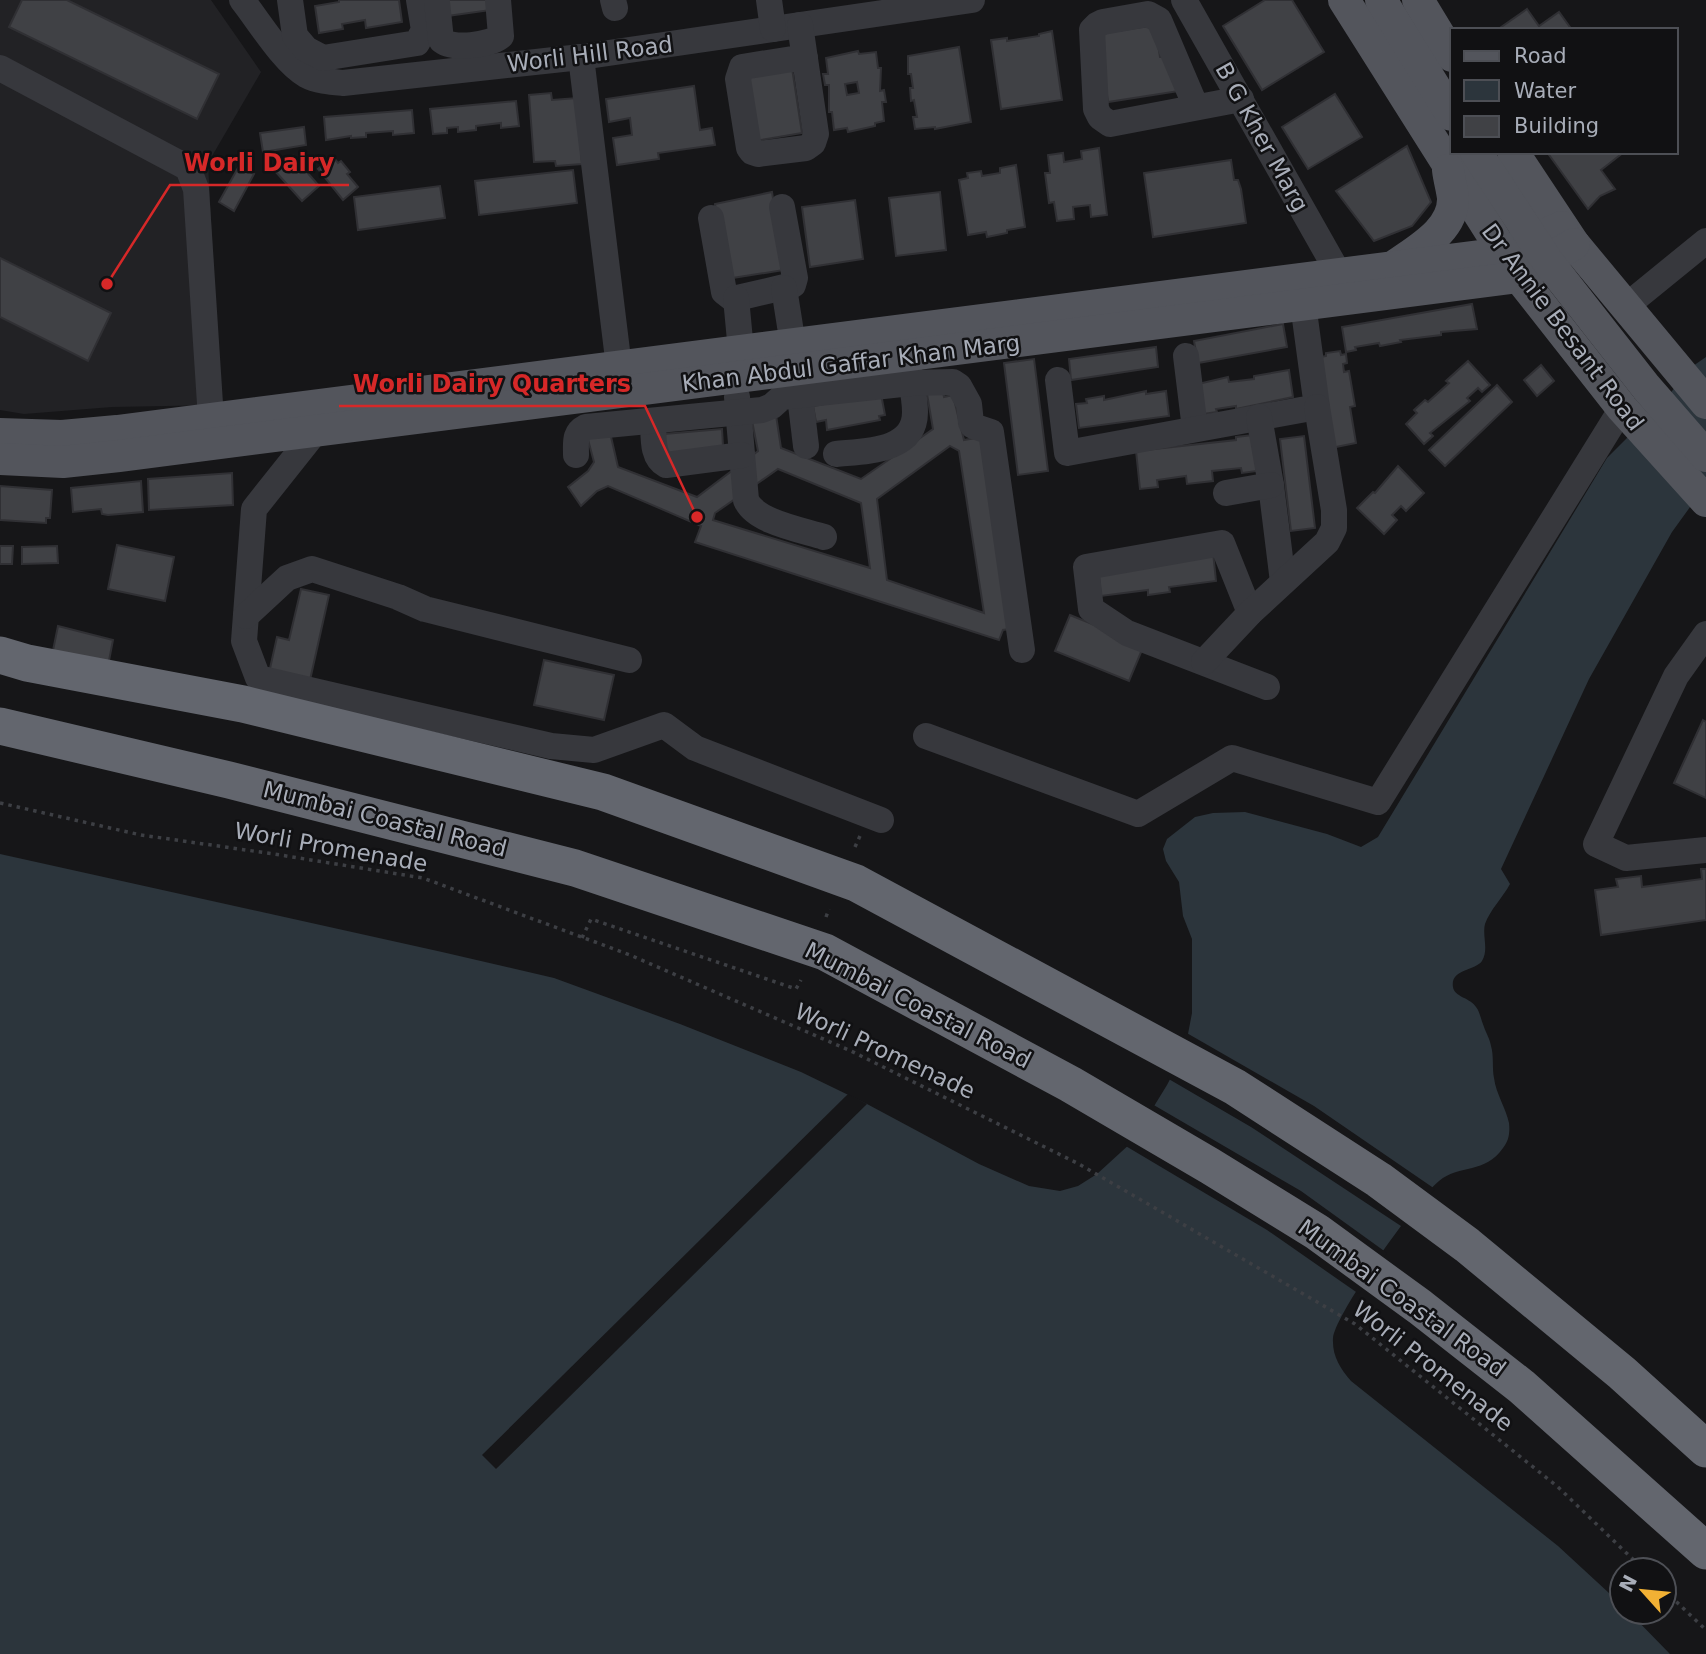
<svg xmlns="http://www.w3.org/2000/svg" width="1706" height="1654" viewBox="0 0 1706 1654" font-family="'DejaVu Sans',sans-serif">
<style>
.built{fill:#222225}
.water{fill:#2c353c}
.pier{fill:#161618}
.building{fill:#404145;stroke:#303034;stroke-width:2;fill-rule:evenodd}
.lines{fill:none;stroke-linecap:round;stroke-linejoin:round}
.path{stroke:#3d3f44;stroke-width:3.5;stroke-dasharray:3.5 5;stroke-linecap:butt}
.minor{stroke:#37383d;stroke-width:26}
.major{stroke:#53555c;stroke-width:32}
.highway{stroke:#63666e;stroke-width:37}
.major-bridge{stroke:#53555c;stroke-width:32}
.labels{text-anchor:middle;stroke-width:5;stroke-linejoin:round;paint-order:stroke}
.street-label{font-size:23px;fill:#a8adb8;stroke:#111113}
.leader{fill:none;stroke:#d62828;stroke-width:2.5}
.callout-dot{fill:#d62828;stroke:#111113;stroke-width:2.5}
.callout-label{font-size:24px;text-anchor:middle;font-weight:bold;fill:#d62828;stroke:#111113;stroke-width:5;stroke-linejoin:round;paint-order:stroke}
</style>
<rect width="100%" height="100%" fill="#161618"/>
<!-- built -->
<polygon class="built" points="0,0 211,0 261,72 208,163 221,405 112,407 24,414 0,410"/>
<!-- water -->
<path class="water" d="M1706,357V485L1672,532L1589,679L1501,869L1510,884C1503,897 1490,910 1485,924C1482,935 1489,950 1482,961C1475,971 1450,969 1453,987C1454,997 1471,998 1476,1007C1480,1012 1481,1020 1484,1027C1486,1033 1490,1039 1491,1046C1494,1056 1492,1068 1494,1078C1496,1094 1506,1108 1509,1123C1510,1132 1509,1141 1503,1148C1485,1174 1460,1164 1439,1181C1418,1198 1335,1314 1333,1338C1332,1356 1340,1368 1351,1381L1558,1546L1622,1605V1612H1629L1670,1654H0V854L442,952L554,978L680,1024L801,1072L867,1104L979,1164L1029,1186L1060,1191L1078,1186L1097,1174L1132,1142L1167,1085L1179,1062L1188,1034L1192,1013V939L1183,916L1179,882L1166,861L1163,849L1167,839L1195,817L1213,813L1245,812L1327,834L1361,847L1378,837L1607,458L1665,400L1690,368Z"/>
<!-- pier -->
<g class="pier">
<polygon points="1185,1032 1314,1106 1435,1189 1404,1228 1251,1127 1167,1078 1176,1060"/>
<polygon points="848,1094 867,1104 496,1469 482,1455"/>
<polygon points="1152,1104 1301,1191 1387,1253 1359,1294 1267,1230 1124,1145"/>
</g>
<!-- building -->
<g class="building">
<polygon points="22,0 67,0 219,74 197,119 9,27"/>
<polygon points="339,0 399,0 402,22 366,28 365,20 342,24 343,29 319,33 315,6 339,2"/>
<polygon points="439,0 491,0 491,10 440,17"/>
<polygon points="1265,0 1292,0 1324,52 1262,90 1223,26"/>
<polygon points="1527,9 1539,26 1559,12 1572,30 1497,30"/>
<polygon points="1155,25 1160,57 1170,56 1179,91 1108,102 1098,34"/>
<polygon points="1052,31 1062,100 1001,109 991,40 1007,38 1007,41 1039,36 1039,34"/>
<polygon points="959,47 971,122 935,129 935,127 915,129 913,117 917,117 914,100 911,101 910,88 913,88 911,74 908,74 908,56"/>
<path d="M858,51L859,54L876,52L878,68H881L880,91L884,90L886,102H882L884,121L875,123V126L848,132L847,128L834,130L832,112H829V85H825L823,74H828L826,58ZM857,82L859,93L847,95L845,84Z"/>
<polygon points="792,68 802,133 755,141 745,76"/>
<polygon points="694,86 700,130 712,128 715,145 658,153 659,159 617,165 613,138 632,135 630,118 609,122 606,99"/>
<polygon points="551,93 552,100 577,98 582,164 556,166 555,161 534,162 529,95"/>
<polygon points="1335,94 1362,137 1308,169 1282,127"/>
<polygon points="516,101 519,126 501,128 501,123 476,126 476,130 458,132 458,127 447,128 447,133 433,134 430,109"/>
<polygon points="412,110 414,133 393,135 393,131 366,133 366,137 351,138 351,136 326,140 324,117"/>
<polygon points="304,127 306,145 263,152 260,133"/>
<polygon points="1407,146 1431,202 1412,226 1374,241 1336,191"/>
<polygon points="1099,148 1107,215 1091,217 1090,205 1073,207 1074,219 1057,221 1054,202 1049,203 1045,173 1050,173 1048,155 1063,153 1064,162 1082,159 1081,151"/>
<polygon points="1547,152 1624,152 1601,170 1615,189 1600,196 1588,209"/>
<polygon points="293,156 319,186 302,201 275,171"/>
<polygon points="333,157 338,163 341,161 350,172 347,174 358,187 343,200 318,169"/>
<polygon points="1231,160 1234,180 1238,180 1241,189 1246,223 1153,237 1144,173"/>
<polygon points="1016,165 1025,227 1007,230 1007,233 987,237 986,232 968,235 959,180 968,178 967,173 981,171 982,176 1000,173 1000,168"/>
<polygon points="239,166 254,174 234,211 219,202"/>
<polygon points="573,170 577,203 479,215 475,181"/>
<polygon points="440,186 445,218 358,230 354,197"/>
<polygon points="772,192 784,270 726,279 715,204"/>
<polygon points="940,192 946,250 896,256 889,198"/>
<polygon points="855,200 863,259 810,267 802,207"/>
<polygon points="0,258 111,313 88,361 0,317"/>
<polygon points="1472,304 1477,329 1441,332 1441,335 1400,340 1401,342 1380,346 1379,343 1355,347 1356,350 1346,352 1342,327"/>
<polygon points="1283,324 1287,347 1198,363 1194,341"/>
<polygon points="1156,347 1158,367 1071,380 1069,359"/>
<polygon points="1340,351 1341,355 1346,354 1347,363 1343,364 1344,372 1349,371 1355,406 1350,407 1356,443 1331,448 1316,358 1326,356 1326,353"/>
<polygon points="1034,359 1048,471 1018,475 1004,363"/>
<polygon points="1468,361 1490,385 1482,392 1478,388 1467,398 1470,401 1430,433 1433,436 1424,444 1406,424 1417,413 1414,410 1425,400 1428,402 1449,383 1446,381"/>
<polygon points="1541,365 1554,381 1537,396 1524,380"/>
<polygon points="1289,370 1293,397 1236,409 1236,406 1216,409 1217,412 1203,414 1198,384 1228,377 1229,382 1254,379 1254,376"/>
<polygon points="1497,385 1512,402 1445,466 1429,450"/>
<polygon points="1146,391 1146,394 1166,391 1169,416 1079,428 1076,404 1087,403 1086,399 1104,396 1104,400"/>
<path d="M943,392L944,397L953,395L964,440L986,436L1016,628L1003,630L999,640L695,542L701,526L608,486L597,491L581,506L568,487L588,471L594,462L586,432L609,428L618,467L697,497L758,451L752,421L776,415L781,448L861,479L933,429L927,394ZM950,446L959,451L984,613L887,580L877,499ZM778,469L861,503L870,568L713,520L715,513Z"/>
<polygon points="881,394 885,415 879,416 880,420 827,430 826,420 816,422 813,406"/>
<polygon points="722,429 723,446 667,459 664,434"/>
<polygon points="1253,435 1257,471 1242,473 1241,468 1212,471 1213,481 1187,484 1186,476 1157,480 1158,487 1140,489 1136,451 1236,440 1236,437"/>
<polygon points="1304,436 1315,528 1291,531 1280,439"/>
<polygon points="1398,466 1424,493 1406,511 1401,506 1392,515 1397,520 1384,534 1357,508 1373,492 1375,493"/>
<polygon points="232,473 233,505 149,510 148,479"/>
<polygon points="141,481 143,512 108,515 102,514 101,509 73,512 71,488"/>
<polygon points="0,486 52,490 50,518 46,518 46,523 0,520"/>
<polygon points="117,545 174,557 165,601 108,589"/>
<polygon points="0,546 13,546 12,564 0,564"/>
<polygon points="57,546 58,563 22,564 22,547"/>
<polygon points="1213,552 1216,581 1169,587 1170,592 1148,595 1148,590 1101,596 1098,567"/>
<polygon points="301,589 329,595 308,689 269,673 277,637 289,640"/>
<polygon points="1070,615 1144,645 1129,681 1055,651"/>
<polygon points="58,626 113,640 108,666 51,660"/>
<polygon points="544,660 614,675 604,720 534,705"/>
<polygon points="1703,720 1706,722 1706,798 1674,783"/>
<polygon points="1701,869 1706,869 1706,920 1601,935 1595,890 1618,887 1616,879 1641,876 1642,887 1702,879"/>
</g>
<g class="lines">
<!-- path -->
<g class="path">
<polyline points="0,803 141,835 274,854 423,878 630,955 851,1051 1079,1164 1355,1324 1558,1487 1644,1570"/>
<polyline points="855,847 860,836"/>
<polyline points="826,917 829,909"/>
<polyline points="582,938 591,919 796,989 801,980"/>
<polyline points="1664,1590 1706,1630"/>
</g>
<!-- minor -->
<g class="minor">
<path d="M242,0C258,20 284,63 306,75C317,81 331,82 343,83L581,57L972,0"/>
<polyline points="290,0 295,36 306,49 323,58 417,43 424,30 419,0"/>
<polyline points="613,0 615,8"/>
<polyline points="769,0 773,29"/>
<polyline points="1184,0 1339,274"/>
<path d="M437,2L441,40C451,50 491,45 501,36L498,0"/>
<polyline points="800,25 816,134 813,143 806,148 758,154 752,152 749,148 738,79 742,67 805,57"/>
<polyline points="581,57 619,367"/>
<polyline points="0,68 188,168 196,189 211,419"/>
<polyline points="1196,107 1159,20 1148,14 1103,22 1097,25 1092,30 1096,109 1100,117 1110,124 1241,99"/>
<polyline points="711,218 724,292 733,299 793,285 795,278 782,207"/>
<polyline points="784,288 793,345"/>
<polyline points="736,298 741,351"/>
<polyline points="1625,307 1706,241"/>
<polyline points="1186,356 1195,429"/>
<polyline points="1058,380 1067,453 1317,407 1303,304"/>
<polyline points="800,396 806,446"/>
<path d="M737,397L746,500C755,522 802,530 824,537"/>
<polyline points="1259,417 1271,485 1283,582"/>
<path d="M653,421C654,435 651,457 666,465L742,455"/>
<polyline points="316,431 254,509 244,641 258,678 551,746 594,750 664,725 695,748 881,820"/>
<path d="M836,454C865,451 915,452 915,412C915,397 911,382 909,368"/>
<path d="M576,455C576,442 574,433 586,427L762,410L772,406L782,397L911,383L953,382L959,386L969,404L971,423L973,426L991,432L1022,650"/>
<polyline points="1226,493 1271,485"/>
<polyline points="1250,613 1222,543 1086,567 1091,609 1127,633 1267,687"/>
<polyline points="246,616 287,578 312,569 398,597 425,609 629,660"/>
<polyline points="1706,634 1676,676 1596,844 1626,858 1706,850"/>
<polyline points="1204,662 1250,613 1327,542 1334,528 1334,510 1317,407"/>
<polyline points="926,736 1138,814 1232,758 1378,802 1622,408"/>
</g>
<!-- major -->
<g class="major">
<polyline points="1344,0 1519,277 1622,408 1706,501"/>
<polyline points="1418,0 1452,56"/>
<polyline points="1513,152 1574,244 1706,403"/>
<path d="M1396,265C1418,249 1454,230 1453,198C1452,189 1449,179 1448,170"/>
<polyline points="0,434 62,436 117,431 1503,253 1562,227"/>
<polyline points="0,459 63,462 119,456 1519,277 1574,244"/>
</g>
<!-- highway -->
<g class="highway">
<polyline points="0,655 27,663 243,704 603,792 856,883 1235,1087 1379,1180 1467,1245 1622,1373 1706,1449"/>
<polyline points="0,726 229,780 575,868 825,952 1070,1084 1210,1166 1317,1232 1420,1307 1522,1387 1706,1551"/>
</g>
<!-- major-bridge -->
<g class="major-bridge">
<polyline points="1381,0 1452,115"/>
<polyline points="1476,152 1548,262 1646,387 1706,456"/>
</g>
</g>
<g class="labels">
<!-- street labels -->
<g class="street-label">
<text transform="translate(590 54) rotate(-7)" y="8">Worli Hill Road</text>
<text transform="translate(1262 137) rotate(61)" y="8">B G Kher Marg</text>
<text transform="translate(1563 327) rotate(53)" y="8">Dr Annie Besant Road</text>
<text transform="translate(851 363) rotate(-7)" y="8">Khan Abdul Gaffar Khan Marg</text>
<text transform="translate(385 819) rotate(14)" y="8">Mumbai Coastal Road</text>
<text transform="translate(331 847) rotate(10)" y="8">Worli Promenade</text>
<text transform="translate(918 1005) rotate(27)" y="8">Mumbai Coastal Road</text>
<text transform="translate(885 1051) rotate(25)" y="8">Worli Promenade</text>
<text transform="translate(1402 1298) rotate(36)" y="8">Mumbai Coastal Road</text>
<text transform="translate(1433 1366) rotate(38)" y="8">Worli Promenade</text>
</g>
</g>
<!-- callouts -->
<path class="leader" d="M107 284L170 185H349M697 517L645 406H339"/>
<g class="callout-dot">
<circle cx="107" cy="284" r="7"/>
<circle cx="697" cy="517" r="7"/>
</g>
<g class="callout-label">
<text x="259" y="171">Worli Dairy</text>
<text x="492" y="392">Worli Dairy Quarters</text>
</g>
<!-- legend -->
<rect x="1450" y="28" width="228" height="126" fill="#111113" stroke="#4d4f55" stroke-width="2"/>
<rect x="1464" y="51" width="35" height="10" fill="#53555c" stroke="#4d4f55" stroke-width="2"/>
<text x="1514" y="63" font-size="21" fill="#a8adb8">Road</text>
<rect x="1464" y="80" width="35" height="21" fill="#2c353c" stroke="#4d4f55" stroke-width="2"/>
<text x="1514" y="98" font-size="21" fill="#a8adb8">Water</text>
<rect x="1464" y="116" width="35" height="21" fill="#404145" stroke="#4d4f55" stroke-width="2"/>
<text x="1514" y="133" font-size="21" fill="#a8adb8">Building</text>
<!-- north arrow -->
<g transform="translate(1643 1591) rotate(297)"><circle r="33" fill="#111113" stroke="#4d4f55" stroke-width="2"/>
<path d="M0-5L12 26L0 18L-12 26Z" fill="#f2b134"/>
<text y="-10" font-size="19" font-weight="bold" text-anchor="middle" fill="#a8adb8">N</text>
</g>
</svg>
